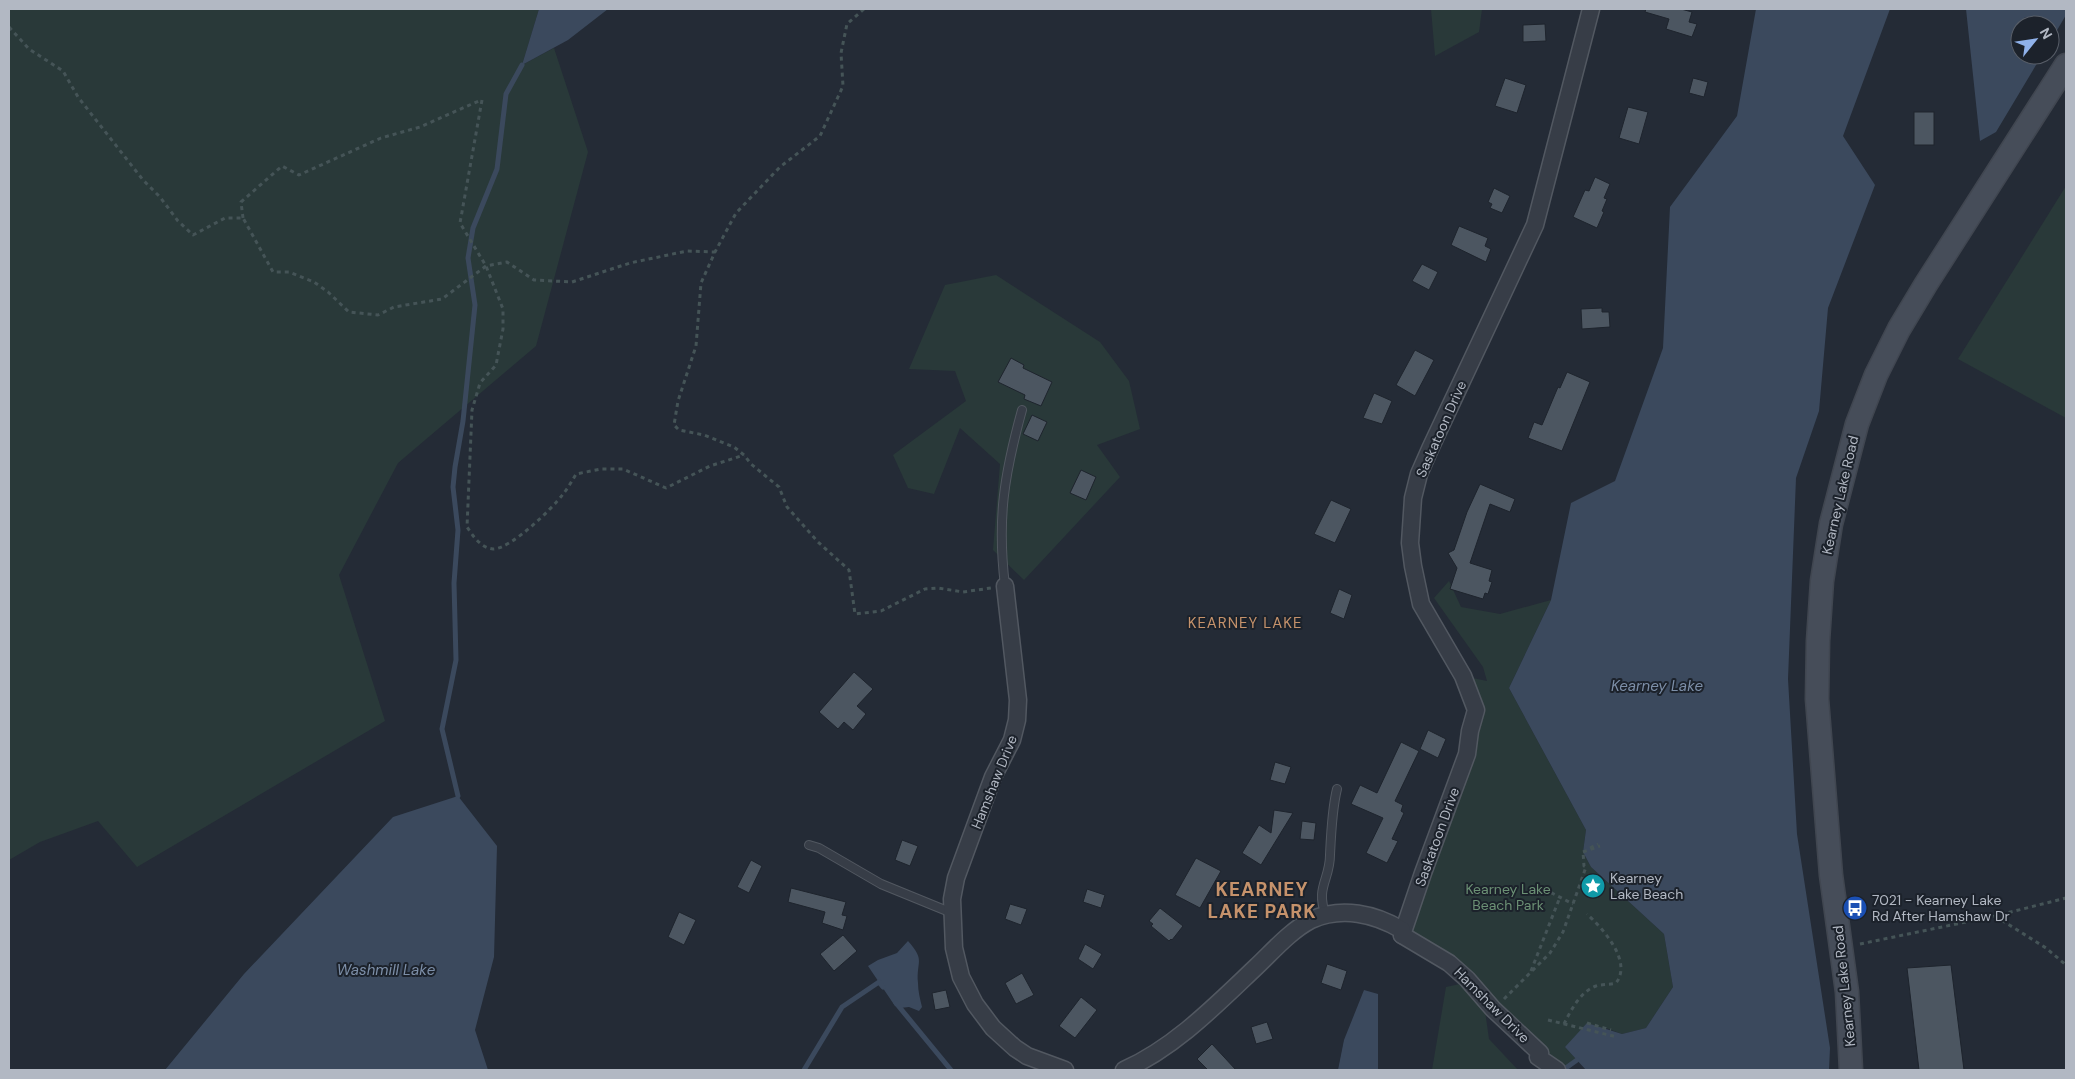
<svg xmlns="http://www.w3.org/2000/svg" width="2075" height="1079" viewBox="0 0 2075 1079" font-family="'DM Sans',sans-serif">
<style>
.green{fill:#293939}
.water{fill:#3b495d}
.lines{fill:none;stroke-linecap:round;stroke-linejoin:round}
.stream{stroke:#3b495d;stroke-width:5}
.building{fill:#4c5661;stroke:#1e242d}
.lane-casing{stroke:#525861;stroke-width:10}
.street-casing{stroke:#525861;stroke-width:19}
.secondary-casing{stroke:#404650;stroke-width:25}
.path{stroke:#455457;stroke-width:3;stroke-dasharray:4 4;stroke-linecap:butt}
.lane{stroke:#373d47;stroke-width:8}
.street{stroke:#373d47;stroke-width:16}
.secondary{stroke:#464d59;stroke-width:22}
.labels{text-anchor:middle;stroke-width:4;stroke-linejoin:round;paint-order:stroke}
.street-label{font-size:14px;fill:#b2b8c3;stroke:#1c222b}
.poi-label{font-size:14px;fill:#b2b8c3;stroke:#1c222b;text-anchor:start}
.park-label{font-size:14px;fill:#6c9175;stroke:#1c222b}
.neighbourhood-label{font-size:15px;letter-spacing:1px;fill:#c5926b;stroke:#1c222b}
.water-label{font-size:15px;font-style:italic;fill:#7d8fa8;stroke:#1c222b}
.district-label{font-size:19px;font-weight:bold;letter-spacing:1px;fill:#c5926b;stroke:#1c222b}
</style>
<rect width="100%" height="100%" fill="#242b36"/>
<!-- green -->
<g class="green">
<polygon points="9,9 539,9 522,65 554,48 588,152 536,346 398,463 339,575 385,721 137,867 98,821 40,842 9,860"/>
<polygon points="1431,9 1482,9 1479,32 1435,56"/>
<polygon points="2066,186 2066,418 1958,359"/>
<polygon points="996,275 1100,342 1129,381 1140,429 1097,445 1120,477 1024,580 993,550 1000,464 960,428 934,494 908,488 893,455 966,401 955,371 909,369 945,285"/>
<polygon points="1449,581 1461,607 1500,614 1551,600 1509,688 1586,830 1583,852 1591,867 1664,934 1673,987 1646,1028 1622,1034 1606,1028 1565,1047 1577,1060 1563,1070 1479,993 1402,935 1470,731 1469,694 1463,676 1487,681 1483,667 1434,598"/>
<polygon points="1465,983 1484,1004 1489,1039 1518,1070 1432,1070 1446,987"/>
</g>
<!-- water -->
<g class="water">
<polygon points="539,9 608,9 568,40 522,65"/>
<polygon points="1756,9 1890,9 1843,136 1875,185 1828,308 1819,411 1796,478 1788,679 1797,834 1830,1048 1829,1070 1586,1070 1565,1047 1587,1023 1622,1034 1646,1028 1673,987 1664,934 1591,867 1583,852 1586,830 1509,688 1551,600 1571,503 1615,481 1663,348 1670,207 1737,116"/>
<polygon points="1966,9 2066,9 2066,15 2050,42 2050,25 2020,25 2020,55 2042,55 1996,132 1980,141"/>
<polygon points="458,796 497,846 494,957 475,1030 488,1070 165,1070 244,974 393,817"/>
<path d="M908,941C926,961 916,961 918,983C918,991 920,999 922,1007L919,1011L909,1007L900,1008L895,1006L868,966L878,960L897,953Z"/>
<polygon points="1364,990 1378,994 1378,1070 1338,1070 1344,1040"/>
</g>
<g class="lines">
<!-- stream -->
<g class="stream">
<polyline points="458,796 442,729 456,660 454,583 458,530 453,487 455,467 463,421 475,305 468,258 473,228 497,169 506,94 522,65"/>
<polyline points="896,1003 951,1070"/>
<polyline points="804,1070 842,1007 879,982 883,987"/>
<polyline points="1563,1070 1577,1060"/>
</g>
</g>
<!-- building -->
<g class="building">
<polygon points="1646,9 1681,9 1692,12 1689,22 1697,24 1692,37 1666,29 1669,19 1645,12"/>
<polygon points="1545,24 1546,41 1523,42 1523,25"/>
<polygon points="1505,78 1526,85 1517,113 1495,106"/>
<polygon points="1693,78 1708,82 1704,97 1689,93"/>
<polygon points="1628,107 1648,112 1639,144 1619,138"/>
<rect x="1914" y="112" width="20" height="33"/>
<polygon points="1595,177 1610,184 1604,198 1607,199 1602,211 1604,212 1597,228 1573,217 1585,190 1589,191"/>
<polygon points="1494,188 1510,196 1502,213 1490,208 1492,204 1488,202"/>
<polygon points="1459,226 1488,238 1485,246 1491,249 1486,262 1451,245"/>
<polygon points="1422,264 1438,272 1429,290 1412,281"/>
<polygon points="1602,308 1602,312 1609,312 1610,327 1582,329 1581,309"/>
<polygon points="1415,350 1434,360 1415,396 1396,385"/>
<polygon points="1011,358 1024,365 1023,368 1052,382 1041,406 1024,399 1025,395 998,382"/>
<polygon points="1567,372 1590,382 1562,451 1528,438 1534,422 1542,425 1558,387 1560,388"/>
<polygon points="1374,393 1392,401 1382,424 1363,418"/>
<polygon points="1032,415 1047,422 1038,441 1023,434"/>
<polygon points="1081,470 1096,477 1086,500 1070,493"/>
<polygon points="1480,484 1515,499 1510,512 1490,504 1470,563 1492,570 1489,581 1492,582 1488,594 1485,593 1483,599 1450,589 1457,568 1448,553 1454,550 1467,512"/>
<polygon points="1331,500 1351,509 1335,543 1314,534"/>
<polygon points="1339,589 1352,595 1344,619 1330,613"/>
<polygon points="854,672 873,689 857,706 866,714 853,730 844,722 838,729 819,712"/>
<polygon points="1428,730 1446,739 1438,758 1420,749"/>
<polygon points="1401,742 1419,751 1395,801 1403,805 1401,811 1404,813 1392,839 1398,841 1387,863 1366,853 1383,818 1351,804 1360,785 1377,793"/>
<polygon points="1275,762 1291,767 1285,784 1270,780"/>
<polygon points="1274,810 1293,813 1261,865 1242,853 1259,825 1271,833"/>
<polygon points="1302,821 1316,823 1314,840 1300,839"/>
<polygon points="902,840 918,846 910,866 895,860"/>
<polygon points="1196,858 1221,871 1200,908 1175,895"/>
<polygon points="751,860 762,866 749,893 737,887"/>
<polygon points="791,888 846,902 842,915 847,916 843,930 822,923 825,912 788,902"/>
<polygon points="1087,889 1105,895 1101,908 1083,902"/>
<polygon points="1010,904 1027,909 1021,925 1005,919"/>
<polygon points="1160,908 1183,926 1172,940 1171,939 1169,941 1151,926 1153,924 1149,921"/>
<polygon points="679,912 696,920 684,945 668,937"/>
<polygon points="843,935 857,951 834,971 820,954"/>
<polygon points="1085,944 1102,954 1093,969 1078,959"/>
<polygon points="1327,964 1347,971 1341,990 1321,983"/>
<polygon points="1951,965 1964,1070 1919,1070 1907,968"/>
<polygon points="1022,973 1034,995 1016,1004 1005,983"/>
<polygon points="946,990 950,1007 935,1010 932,993"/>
<polygon points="1081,997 1097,1010 1075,1038 1059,1026"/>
<polygon points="1267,1022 1273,1039 1256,1044 1251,1027"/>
<polygon points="1212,1044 1236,1070 1208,1070 1197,1059"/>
</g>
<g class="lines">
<defs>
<g id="lane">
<path d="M1005,586C997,519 1004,475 1022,410"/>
<polyline points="809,845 819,848 881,884 952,913"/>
<path d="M1326,916C1315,887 1330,880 1330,855C1331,834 1332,809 1337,789"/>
</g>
<g id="street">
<polyline points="1005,586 1018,700 1017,720 1012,740 993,777 956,878 952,899 954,948 961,977 975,1004 993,1028 1015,1048 1027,1056 1065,1070"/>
<polyline points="1402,935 1423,873 1467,754 1470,731 1476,710 1463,676 1421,604 1413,566 1410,543 1413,498 1419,474 1430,449 1535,225 1591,9"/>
<path d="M1124,1070C1174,1048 1216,1005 1256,967C1273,951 1290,931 1311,920C1342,906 1375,914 1402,930V935L1449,963L1467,979L1493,1009L1540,1053L1538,1057L1557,1070"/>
</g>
<polyline id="secondary" points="1851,1070 1847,992 1831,875 1817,699 1818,641 1822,581 1831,524 1857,424 1876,375 1899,329 1926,284 2066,65"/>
</defs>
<!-- lane casing -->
<use href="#lane" class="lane-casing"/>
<!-- street casing -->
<use href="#street" class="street-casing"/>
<!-- secondary casing -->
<use href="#secondary" class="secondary-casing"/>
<!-- path -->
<g class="path">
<polyline points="864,9 847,24 841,53 843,86 820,136 780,167 736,213 715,252 701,283 696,346 678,401 674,425 679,430 704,435 734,447 744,455 751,464 779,487 787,507 818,542 849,570 855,614 881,611 925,589 938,588 963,592 991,588"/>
<polyline points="9,27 29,49 63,71 78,97 143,180 160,197 178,221 193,235 225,218 243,218 273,272 289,272 314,282 328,292 349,312 378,315 394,307 442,299 486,266 507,262 534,280 572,282 630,263 687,251 715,252"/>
<path d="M482,100L460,223L486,266L503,309V329L496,365L480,383L472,410L467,527C473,536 481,548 493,549C511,549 553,508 563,494C568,488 572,481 576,474L601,469H623L666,488L710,466L744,455"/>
<polyline points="243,218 241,202 282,166 299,175 381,138 420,127 481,100"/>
<polyline points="1590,848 1598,844"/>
<polyline points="1583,852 1600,846"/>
<polyline points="1544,889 1573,904"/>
<polyline points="1995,916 2046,948 2066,965"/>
<polyline points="1860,944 1995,916 2066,898"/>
<polyline points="1531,971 1560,897"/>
<polyline points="1504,999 1550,953 1563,932 1586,867 1584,866 1583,852"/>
<polyline points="1548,1020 1617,1037"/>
<polyline points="1587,1023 1611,1030"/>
<path d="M1564,1024C1571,1010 1580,992 1596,986C1602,984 1609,985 1616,983C1633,961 1602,928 1587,914"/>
</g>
<!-- lane -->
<use href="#lane" class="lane"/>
<!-- street -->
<use href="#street" class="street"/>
<!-- secondary -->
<use href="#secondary" class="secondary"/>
</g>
<!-- icons -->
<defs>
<symbol id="sight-disc" viewBox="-11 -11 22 22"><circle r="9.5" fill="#0f9aa8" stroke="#1c222b"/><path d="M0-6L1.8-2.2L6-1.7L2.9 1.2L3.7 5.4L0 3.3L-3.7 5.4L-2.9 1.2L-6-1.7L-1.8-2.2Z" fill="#fff"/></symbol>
<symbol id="bus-disc" viewBox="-11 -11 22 22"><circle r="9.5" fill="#1a4fb4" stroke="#1c222b"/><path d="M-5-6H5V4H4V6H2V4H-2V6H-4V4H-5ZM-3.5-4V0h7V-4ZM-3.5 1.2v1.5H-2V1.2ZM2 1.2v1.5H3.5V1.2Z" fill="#fff"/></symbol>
</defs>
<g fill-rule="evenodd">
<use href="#sight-disc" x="1579" y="872" width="28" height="28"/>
<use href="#bus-disc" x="1841" y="894" width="28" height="28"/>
</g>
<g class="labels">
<!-- street labels -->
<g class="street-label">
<text transform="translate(1441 429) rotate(-66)" y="5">Saskatoon Drive</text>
<text transform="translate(1840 495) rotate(-77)" y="5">Kearney Lake Road</text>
<text transform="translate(994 782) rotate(-68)" y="5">Hamshaw Drive</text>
<text transform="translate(1437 837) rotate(-70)" y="5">Saskatoon Drive</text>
<text transform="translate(1844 986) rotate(-96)" y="5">Kearney Lake Road</text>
<text transform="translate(1492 1005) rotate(45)" y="5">Hamshaw Drive</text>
</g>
<!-- poi labels -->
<g class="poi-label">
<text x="1610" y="883">Kearney<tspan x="1610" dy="16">Lake Beach</tspan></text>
<text x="1872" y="905">7021 - Kearney Lake<tspan x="1872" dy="16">Rd After Hamshaw Dr</tspan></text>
</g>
<!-- park labels -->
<g class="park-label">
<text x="1508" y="894">Kearney Lake<tspan x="1508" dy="16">Beach Park</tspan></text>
</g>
<!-- neighbourhood labels -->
<g class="neighbourhood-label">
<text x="1245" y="628">KEARNEY LAKE</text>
</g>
<!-- water labels -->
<g class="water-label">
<text x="1657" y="691">Kearney Lake</text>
<text x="386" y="975">Washmill Lake</text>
</g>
<!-- district labels -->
<g class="district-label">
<text x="1262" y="896">KEARNEY<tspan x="1262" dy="22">LAKE PARK</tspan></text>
</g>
</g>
<!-- border -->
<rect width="2075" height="1079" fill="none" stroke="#b2b8c3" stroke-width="20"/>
<!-- north arrow -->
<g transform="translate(2035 40) rotate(60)"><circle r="24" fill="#1c222b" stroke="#585e68"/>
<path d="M0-4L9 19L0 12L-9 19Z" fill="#90b2ea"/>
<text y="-8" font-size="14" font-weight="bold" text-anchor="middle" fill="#b2b8c3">N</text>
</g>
</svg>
